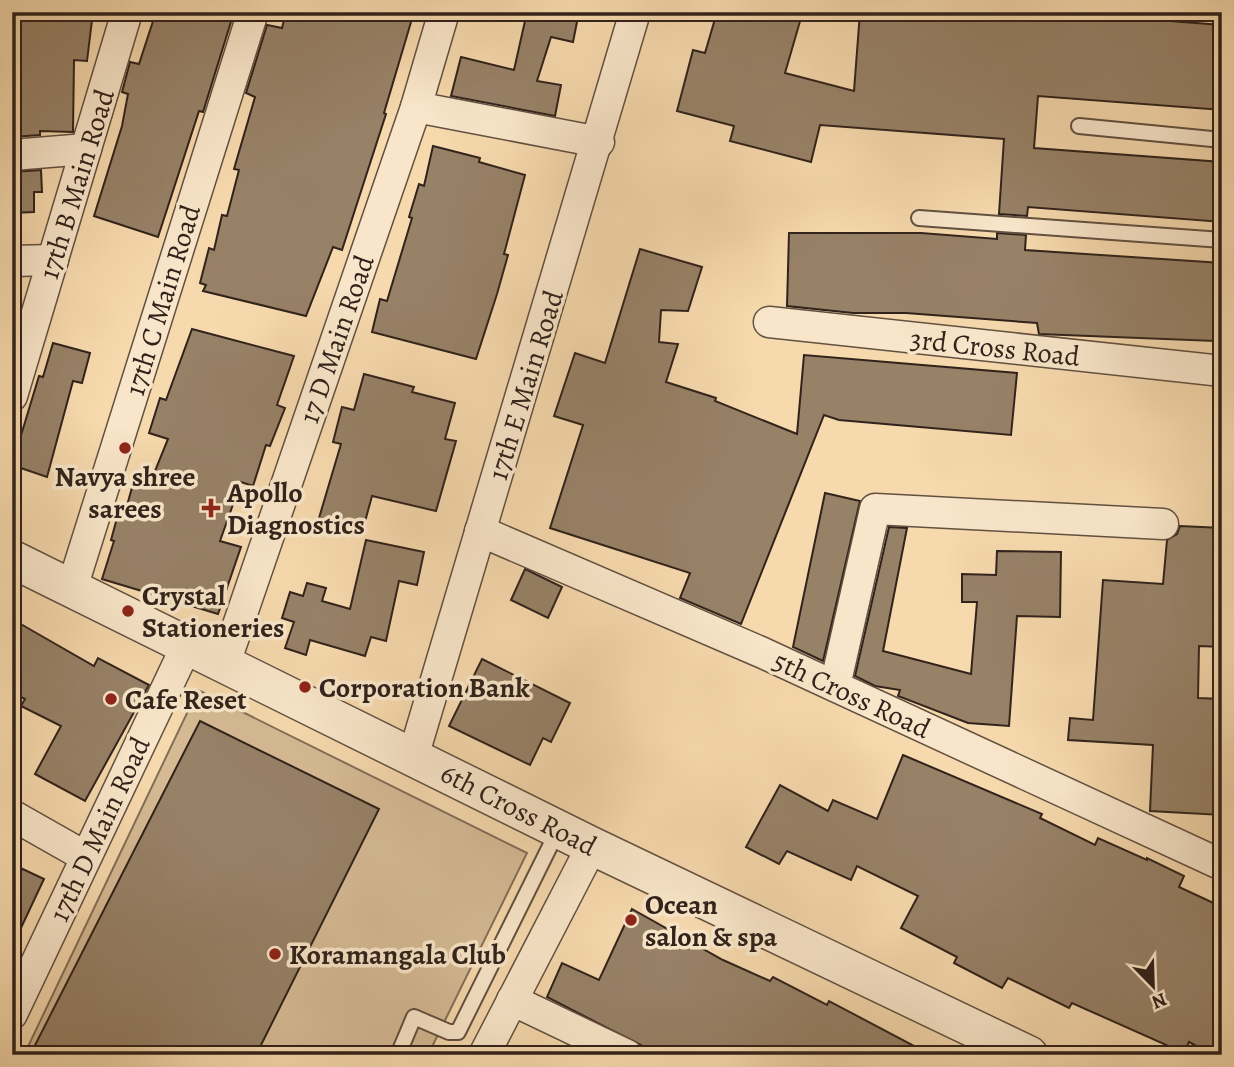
<svg xmlns="http://www.w3.org/2000/svg" width="1234" height="1067" viewBox="0 0 1234 1067" font-family="Alegreya,serif">
<style>
.pitch{fill:#d5ba94;stroke:#836e58;stroke-width:2}
.building{fill:#978167;stroke:#31221b;stroke-width:2}
.lines{fill:none;stroke-linecap:round;stroke-linejoin:round}
.service-casing{stroke:#625040;stroke-width:18}
.minor-casing{stroke:#625040;stroke-width:33}
.tertiary-casing{stroke:#625040;stroke-width:40}
.service{stroke:#f9e6ca;stroke-width:14}
.minor{stroke:#f9e6ca;stroke-width:30}
.tertiary{stroke:#f9e6ca;stroke-width:37}
.poi-dot{fill:#8f2418;stroke:#f9e6ca;stroke-width:2.5}
.labels{text-anchor:middle;stroke-width:7;stroke-linejoin:round;paint-order:stroke}
.street-label{font-size:28px;fill:#31221b;stroke:#f9e6ca}
.poi-label{font-size:28px;font-weight:bold;fill:#31221b;stroke:#f9e6ca;text-anchor:start}
</style>
<rect width="100%" height="100%" fill="#f6d9ad"/>
<filter id="stains"><feTurbulence type="fractalNoise" baseFrequency=".00286" numOctaves="4"/><feColorMatrix values="0 0 0 0 .2 0 0 0 0 .09 0 0 0 0 .02 0 0 0 .5 -.17"/></filter>
<radialGradient id="worn" r=".72"><stop offset=".6" stop-color="#630" stop-opacity="0"/><stop offset="1" stop-color="#630" stop-opacity=".3"/></radialGradient>
<!-- pitch -->
<polygon class="pitch" points="198,690 527,853 428,1055 24,1055"/>
<!-- building -->
<g class="building">
<polygon points="12,12 93,12 87,61 74,60 73,132 40,131 40,135 12,137"/>
<polygon points="156,12 234,12 203,112 199,111 158,237 94,216 122,126 128,94 122,92 130,62 139,64"/>
<polygon points="286,12 414,12 384,113 386,114 342,250 333,247 306,316 203,291 206,285 200,283 209,248 214,250 222,215 227,216 239,170 234,169 255,97 246,93 267,25 282,28"/>
<polygon points="527,12 579,12 573,42 551,37 537,81 561,85 555,116 451,96 461,57 514,70"/>
<polygon points="717,12 783,12 801,18 785,73 854,91 860,12 1051,12 1222,25 1222,110 1038,96 1034,148 1222,162 1222,222 1028,207 1027,216 999,214 1004,139 820,125 811,162 730,141 734,126 677,111 693,50 705,53"/>
<polygon points="433,146 480,158 479,162 525,175 504,254 508,255 497,294 476,359 372,332 380,299 387,301 412,218 409,217 419,184 424,186"/>
<polygon points="41,170 42,192 34,192 34,212 12,213 12,172"/>
<polygon points="789,233 921,233 997,239 997,233 1026,235 1025,250 1222,263 1222,303 1219,303 1215,341 1039,334 1037,323 906,313 853,313 787,306"/>
<polygon points="640,249 702,267 688,311 661,310 659,342 678,344 666,382 716,398 715,401 797,434 804,355 1017,373 1011,435 839,420 824,415 741,624 680,598 690,573 550,528 583,425 554,416 575,353 605,363"/>
<polygon points="192,329 294,356 277,405 285,408 270,446 266,445 253,486 241,482 220,541 241,547 218,614 102,579 114,541 111,540 120,507 126,509 135,477 151,481 168,439 149,433 160,398 166,400"/>
<polygon points="53,343 90,353 82,383 73,381 47,477 12,465 39,376 43,377"/>
<polygon points="364,374 414,387 412,392 455,403 445,439 456,441 436,511 372,496 363,529 319,518 341,444 333,442 342,407 354,410"/>
<polygon points="825,493 860,501 823,661 793,647"/>
<polygon points="1180,526 1222,528 1222,647 1199,646 1198,698 1222,699 1222,815 1150,811 1153,745 1068,740 1070,718 1093,720 1103,580 1163,584 1167,540 1177,534"/>
<polygon points="889,527 907,528 883,651 971,674 977,602 962,602 962,574 996,575 997,551 1061,552 1060,617 1017,616 1009,726 968,723 898,696 900,690 875,686 855,676"/>
<polygon points="366,540 424,552 417,585 399,581 386,641 371,637 365,656 310,640 306,655 285,648 294,622 282,618 290,592 303,596 307,583 326,588 322,601 350,609"/>
<polygon points="525,569 562,587 548,618 511,600"/>
<polygon points="12,619 94,666 98,658 149,685 85,801 35,774 61,726 21,706 25,699 12,693"/>
<polygon points="482,659 570,703 551,742 543,738 530,765 449,726"/>
<polygon points="200,721 379,809 256,1055 30,1055"/>
<polygon points="903,755 1042,814 1040,818 1095,845 1098,838 1147,860 1147,858 1184,876 1179,887 1222,907 1222,1055 1213,1055 1189,1042 1184,1053 1072,1003 1069,1008 1008,978 1002,988 954,963 957,957 901,928 918,896 857,866 851,880 787,851 779,864 746,847 780,785 828,811 833,800 877,819"/>
<polygon points="12,864 44,879 12,947"/>
<polygon points="632,909 723,960 770,981 773,977 827,1005 829,1001 931,1055 660,1055 547,997 562,963 599,980"/>
</g>
<g class="lines">
<defs>
<g id="service">
<polyline points="1079,126 1222,140"/>
<polyline points="919,218 1222,240"/>
<polyline points="398,1055 414,1017 449,1032 458,1032 558,830"/>
</g>
<g id="minor">
<polyline points="416,107 599,142"/>
<polyline points="12,155 86,149"/>
<polyline points="12,261 53,260"/>
<polyline points="769,322 1222,371"/>
<polyline points="12,396 127,12"/>
<polyline points="480,531 763,653 1222,865"/>
<polyline points="72,588 253,12"/>
<polyline points="225,663 416,107 444,12"/>
<polyline points="835,686 875,509 1163,524"/>
<polyline points="413,757 635,12"/>
<polyline points="12,815 86,857"/>
<polyline points="512,1000 627,1055"/>
<polyline points="12,1014 187,645"/>
<polyline points="484,1055 592,846"/>
</g>
<polyline id="tertiary" points="12,559 592,846 1029,1055"/>
</defs>
<!-- service casing -->
<use href="#service" class="service-casing"/>
<!-- minor casing -->
<use href="#minor" class="minor-casing"/>
<!-- tertiary casing -->
<use href="#tertiary" class="tertiary-casing"/>
<!-- service -->
<use href="#service" class="service"/>
<!-- minor -->
<use href="#minor" class="minor"/>
<!-- tertiary -->
<use href="#tertiary" class="tertiary"/>
</g>
<!-- markers -->
<g class="poi-dot">
<circle cx="125" cy="448" r="7"/>
<path d="M207.5 497.5h7v7h7v7h-7v7h-7v-7h-7v-7h7z"/>
<circle cx="128" cy="611" r="7"/>
<circle cx="305" cy="687" r="7"/>
<circle cx="111" cy="699" r="7"/>
<circle cx="631" cy="920" r="7"/>
<circle cx="275" cy="954" r="7"/>
</g>
<g class="labels">
<!-- street labels -->
<g class="street-label">
<text transform="translate(76 184) rotate(-73)" y="10">17th B Main Road</text>
<text transform="translate(162 300) rotate(-73)" y="10">17th C Main Road</text>
<text transform="translate(336 339) rotate(-71)" y="10">17 D Main Road</text>
<text transform="translate(995 347) rotate(6)" y="10">3rd Cross Road</text>
<text transform="translate(525 385) rotate(-73)" y="10">17th E Main Road</text>
<text transform="translate(852 694) rotate(25)" y="10">5th Cross Road</text>
<text transform="translate(519 809) rotate(27)" y="10">6th Cross Road</text>
<text transform="translate(99 829) rotate(-65)" y="10">17th D Main Road</text>
</g>
<!-- poi labels -->
<g class="poi-label">
<text x="125" y="486" text-anchor="middle">Navya shree<tspan x="125" dy="32">sarees</tspan></text>
<text x="227" y="502">Apollo<tspan x="227" dy="32">Diagnostics</tspan></text>
<text x="142" y="605">Crystal<tspan x="142" dy="32">Stationeries</tspan></text>
<text x="319" y="697">Corporation Bank</text>
<text x="125" y="709">Cafe Reset</text>
<text x="645" y="914">Ocean<tspan x="645" dy="32">salon &amp; spa</tspan></text>
<text x="289" y="964">Koramangala Club</text>
</g>
</g>
<!-- margin -->
<rect width="1234" height="1067" fill="none" stroke="#f6d9ad" stroke-width="42"/>
<rect x="14" y="14" width="1206" height="1039" fill="none" stroke="#31221b" stroke-width="3.5"/>
<rect x="21" y="21" width="1192" height="1025" fill="none" stroke="#31221b" stroke-width="2"/>
<!-- north arrow -->
<g transform="translate(1153 986) rotate(157)" stroke="#f9e6ca" stroke-width="5" paint-order="stroke">
<path d="M0-5L12 26L0 18L-12 26Z" fill="#31221b"/>
<text y="-10" font-size="19" font-weight="bold" text-anchor="middle" fill="#31221b">N</text>
</g>
<rect width="100%" height="100%" filter="url(#stains)"/>
<rect width="100%" height="100%" fill="url(#worn)"/>
</svg>
